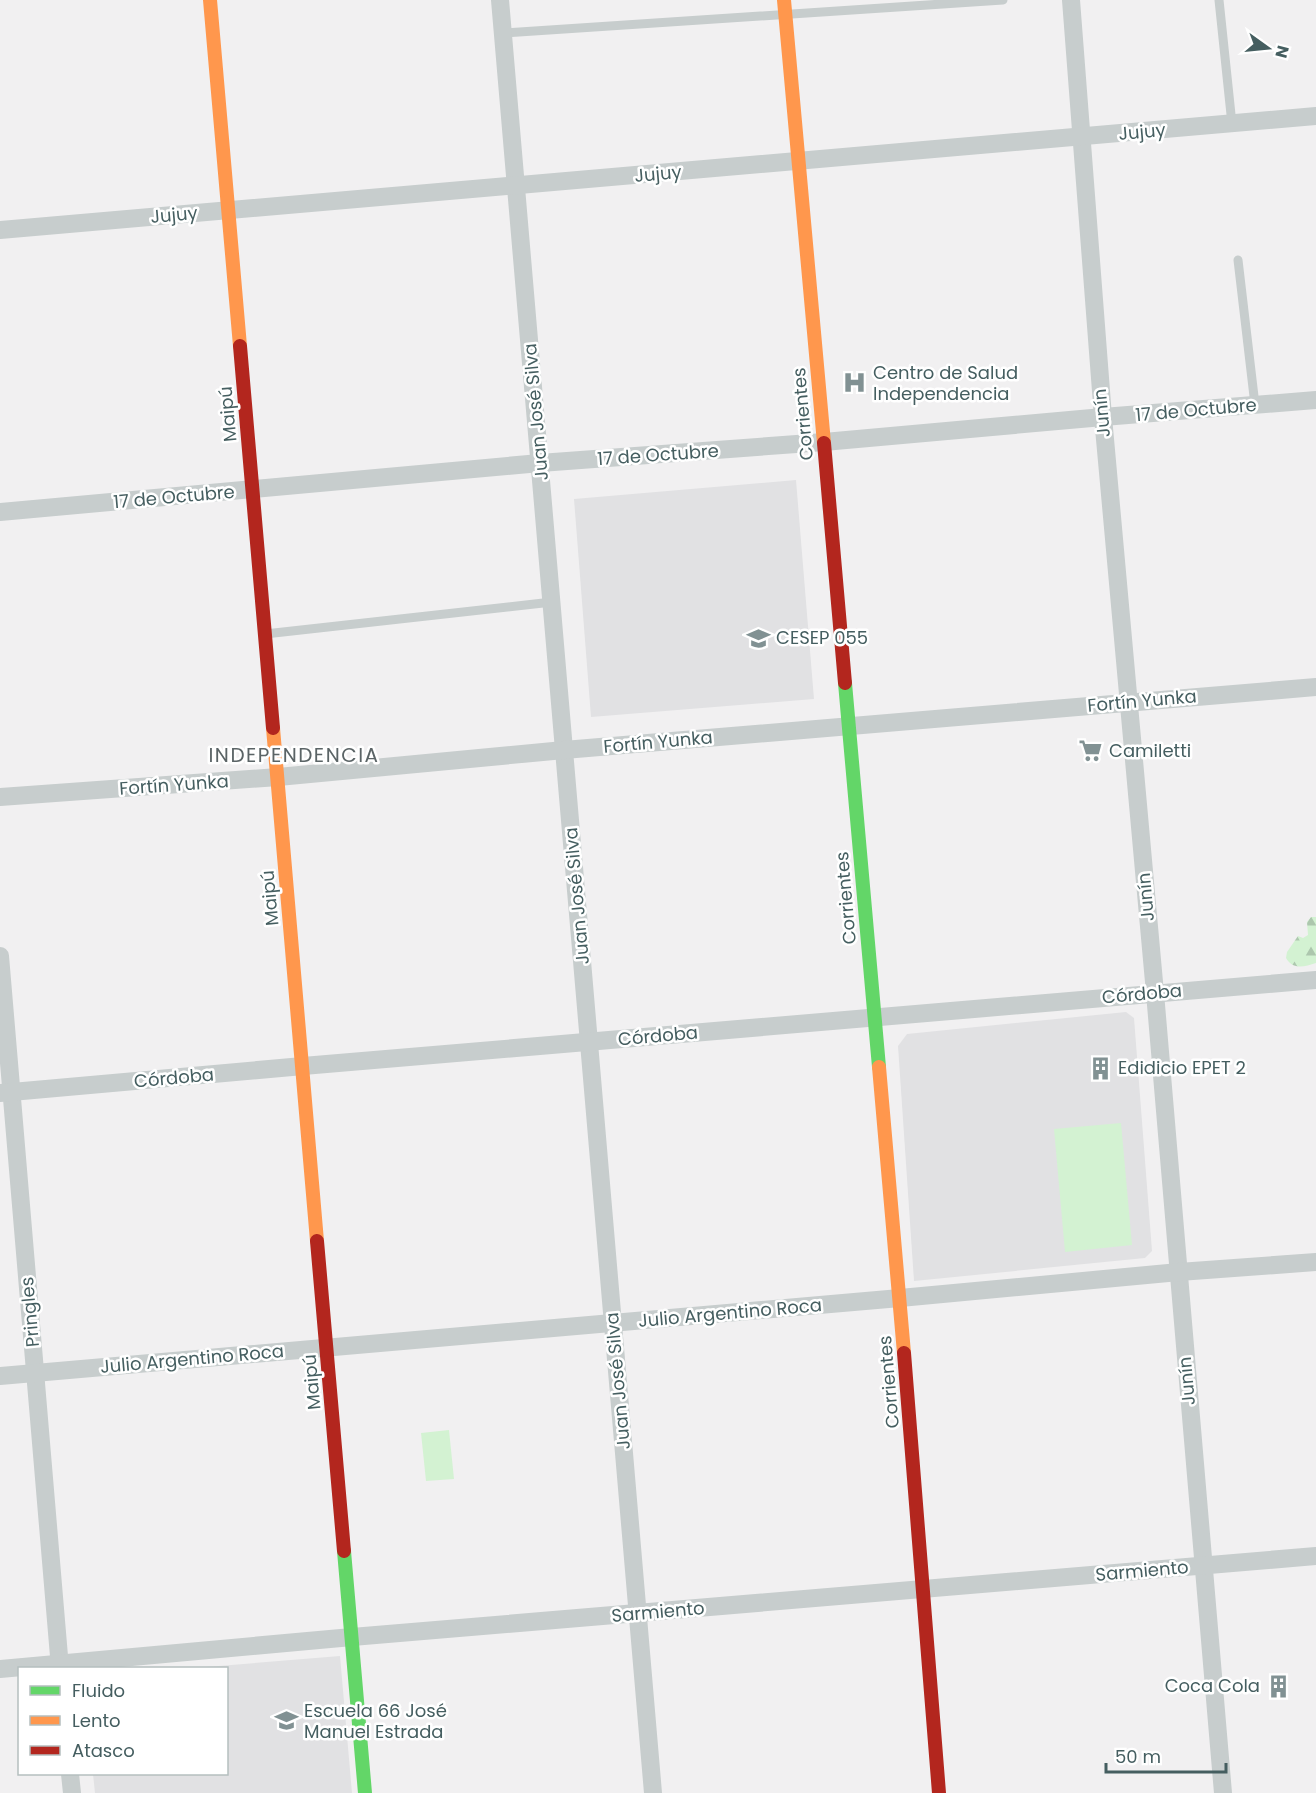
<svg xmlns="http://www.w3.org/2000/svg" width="1316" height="1793" viewBox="0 0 1316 1793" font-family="Poppins,sans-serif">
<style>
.education{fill:#e1e1e3}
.green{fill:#d3f2d2}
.forest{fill:url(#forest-firs)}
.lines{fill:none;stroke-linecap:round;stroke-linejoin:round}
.lane{stroke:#c7cdcd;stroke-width:9}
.street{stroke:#c7cdcd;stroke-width:18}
.fast{stroke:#63d668;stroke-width:14}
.slow{stroke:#ff974d;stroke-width:14}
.jam{stroke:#b3261e;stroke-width:14}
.labels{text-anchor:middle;stroke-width:5;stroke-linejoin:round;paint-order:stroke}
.street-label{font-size:18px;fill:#455e60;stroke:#fff}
.poi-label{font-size:18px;fill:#455e60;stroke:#fff;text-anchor:start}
.neighbourhood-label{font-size:20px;letter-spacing:1.5px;fill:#5b6466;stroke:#fff}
</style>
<defs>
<pattern id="forest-firs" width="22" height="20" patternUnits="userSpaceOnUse" patternTransform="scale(1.5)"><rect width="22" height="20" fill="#d3f2d2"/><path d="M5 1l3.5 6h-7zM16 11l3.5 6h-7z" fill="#adc7ae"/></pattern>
</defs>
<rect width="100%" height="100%" fill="#f1f0f1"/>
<!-- education -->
<g class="education">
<polygon points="796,480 814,699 591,717 574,499"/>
<polygon points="1126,1012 1134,1018 1152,1251 1145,1258 914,1281 898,1046 907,1034"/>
<polygon points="340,1656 352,1793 95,1793 93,1774 226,1774 226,1668 194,1668"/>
</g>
<!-- green -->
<g class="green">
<polygon points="1121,1123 1132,1245 1065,1252 1054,1129"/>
<polygon points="449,1430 454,1479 426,1481 421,1433"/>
</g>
<!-- forest -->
<path class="forest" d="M1311,917H1316V963C1304,967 1293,970 1286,958L1287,952L1298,936L1303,938L1308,935L1307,922Z"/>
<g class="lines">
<!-- lane -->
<g class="lane">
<polyline points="1219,0 1232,124"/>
<polyline points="503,33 1003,0"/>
<polyline points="1238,260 1255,405"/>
<polyline points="265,634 552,602"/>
</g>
<!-- street -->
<g class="street">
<polyline points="500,0 653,1793"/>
<polyline points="1071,0 1103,417 1155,993 1223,1793"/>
<polyline points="0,230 1316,116"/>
<polyline points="0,512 540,463 824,442 1103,417 1316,400"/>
<polyline points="0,797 278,777 564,750 1316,687"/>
<polyline points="0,956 60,1668"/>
<polyline points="0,1093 303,1066 1316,980"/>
<polyline points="0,1376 900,1298 1179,1272 1316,1262"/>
<polyline points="0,1669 352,1637 1316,1556"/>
<polyline points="70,1774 72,1793"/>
</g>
<!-- fast -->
<g class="fast">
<polyline points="845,683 879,1067"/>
<polyline points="344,1551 365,1793"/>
</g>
<!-- slow -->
<g class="slow">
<polyline points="210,0 240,346"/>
<polyline points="784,0 824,443"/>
<polyline points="273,728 317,1241"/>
<polyline points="879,1067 904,1353"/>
</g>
<!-- jam -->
<g class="jam">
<polyline points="240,346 273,728"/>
<polyline points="824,443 845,683"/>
<polyline points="317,1241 344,1551"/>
<polyline points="904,1353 939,1793"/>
</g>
</g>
<!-- icons -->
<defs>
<symbol id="hospital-bare" viewBox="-9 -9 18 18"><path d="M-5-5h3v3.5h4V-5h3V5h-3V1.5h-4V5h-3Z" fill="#819193" stroke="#fff" stroke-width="2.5" paint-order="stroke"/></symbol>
<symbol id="school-bare" viewBox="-9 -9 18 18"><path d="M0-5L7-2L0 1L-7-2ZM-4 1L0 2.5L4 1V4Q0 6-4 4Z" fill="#819193" stroke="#fff" stroke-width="2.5" paint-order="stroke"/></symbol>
<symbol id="supermarket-bare" viewBox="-9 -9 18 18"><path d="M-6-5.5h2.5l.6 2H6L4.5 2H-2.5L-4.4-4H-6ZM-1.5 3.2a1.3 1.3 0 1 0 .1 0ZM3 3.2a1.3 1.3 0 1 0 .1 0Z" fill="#819193" stroke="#fff" stroke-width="2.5" paint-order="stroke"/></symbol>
<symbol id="building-bare" viewBox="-9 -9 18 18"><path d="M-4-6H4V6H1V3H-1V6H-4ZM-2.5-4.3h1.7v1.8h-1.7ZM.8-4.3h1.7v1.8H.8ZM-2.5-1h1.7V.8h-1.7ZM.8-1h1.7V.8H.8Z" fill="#819193" stroke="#fff" stroke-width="2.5" paint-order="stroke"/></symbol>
</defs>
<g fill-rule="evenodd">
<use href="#hospital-bare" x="838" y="366" width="33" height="33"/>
<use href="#school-bare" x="742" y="622" width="33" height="33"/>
<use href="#supermarket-bare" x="1074" y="734" width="33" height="33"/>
<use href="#building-bare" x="1084" y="1052" width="33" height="33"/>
<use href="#building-bare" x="1262" y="1670" width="33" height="33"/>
<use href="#school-bare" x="270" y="1704" width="33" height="33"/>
</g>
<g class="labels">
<!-- street labels -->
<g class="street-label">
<text transform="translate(1142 132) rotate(-5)" y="6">Jujuy</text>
<text transform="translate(658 174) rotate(-5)" y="6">Jujuy</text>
<text transform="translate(174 215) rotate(-5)" y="6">Jujuy</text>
<text transform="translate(1196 410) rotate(-5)" y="6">17 de Octubre</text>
<text transform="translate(536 412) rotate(-95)" y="6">Juan José Silva</text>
<text transform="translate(1102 413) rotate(-95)" y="6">Junín</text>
<text transform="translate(228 414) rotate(-95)" y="6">Maipú</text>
<text transform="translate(803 414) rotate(-95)" y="6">Corrientes</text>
<text transform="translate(658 455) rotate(-4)" y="6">17 de Octubre</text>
<text transform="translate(174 497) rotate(-5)" y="6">17 de Octubre</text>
<text transform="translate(1142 701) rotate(-5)" y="6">Fortín Yunka</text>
<text transform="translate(658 742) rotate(-5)" y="6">Fortín Yunka</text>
<text transform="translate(174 785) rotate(-4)" y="6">Fortín Yunka</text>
<text transform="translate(577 896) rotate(-95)" y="6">Juan José Silva</text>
<text transform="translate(1146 897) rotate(-95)" y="6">Junín</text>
<text transform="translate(270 898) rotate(-95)" y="6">Maipú</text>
<text transform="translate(846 898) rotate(-95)" y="6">Corrientes</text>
<text transform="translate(1142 994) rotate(-5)" y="6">Córdoba</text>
<text transform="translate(658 1036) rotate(-5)" y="6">Córdoba</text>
<text transform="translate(174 1078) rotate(-5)" y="6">Córdoba</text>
<text transform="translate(30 1312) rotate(-95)" y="6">Pringles</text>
<text transform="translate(730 1313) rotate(-5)" y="6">Julio Argentino Roca</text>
<text transform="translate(192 1359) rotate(-5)" y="6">Julio Argentino Roca</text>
<text transform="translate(618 1381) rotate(-95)" y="6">Juan José Silva</text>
<text transform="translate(1187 1381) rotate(-95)" y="6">Junín</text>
<text transform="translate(312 1382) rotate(-95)" y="6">Maipú</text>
<text transform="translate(889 1382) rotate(-95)" y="6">Corrientes</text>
<text transform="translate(1142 1571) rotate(-5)" y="6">Sarmiento</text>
<text transform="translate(658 1612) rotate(-5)" y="6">Sarmiento</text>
</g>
<!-- poi labels -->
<g class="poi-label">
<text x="873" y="379">Centro de Salud<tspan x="873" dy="21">Independencia</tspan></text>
<text x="776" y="644">CESEP 055</text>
<text x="1109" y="757">Camiletti</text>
<text x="1118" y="1074">Edidicio EPET 2</text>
<text x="1260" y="1692" text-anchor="end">Coca Cola</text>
<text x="304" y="1717">Escuela 66 José<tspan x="304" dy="21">Manuel Estrada</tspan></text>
</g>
<!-- neighbourhood labels -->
<g class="neighbourhood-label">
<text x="294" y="762">INDEPENDENCIA</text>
</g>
</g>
<!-- legend -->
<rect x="18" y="1667" width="210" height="108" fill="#ffffff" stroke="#b5bfbf" stroke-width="1.5"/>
<rect x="30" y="1686" width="30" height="9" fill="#63d668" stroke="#b5bfbf" stroke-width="1.5"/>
<text x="72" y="1697" font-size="18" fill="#455e60">Fluido</text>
<rect x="30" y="1716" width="30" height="9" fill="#ff974d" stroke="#b5bfbf" stroke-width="1.5"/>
<text x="72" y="1727" font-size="18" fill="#455e60">Lento</text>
<rect x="30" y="1746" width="30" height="9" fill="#b3261e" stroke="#b5bfbf" stroke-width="1.5"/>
<text x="72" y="1757" font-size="18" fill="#455e60">Atasco</text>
<!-- north arrow -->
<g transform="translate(1268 48) rotate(105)" stroke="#ffffff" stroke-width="4.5" paint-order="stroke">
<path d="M0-4.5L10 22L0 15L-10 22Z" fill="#455e60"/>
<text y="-9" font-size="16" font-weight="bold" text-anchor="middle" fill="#455e60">N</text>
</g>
<!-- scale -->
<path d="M1106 1763v9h120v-9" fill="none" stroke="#455e60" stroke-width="3"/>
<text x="1115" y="1763" font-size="18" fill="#455e60" stroke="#ffffff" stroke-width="4.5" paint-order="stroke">50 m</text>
</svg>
